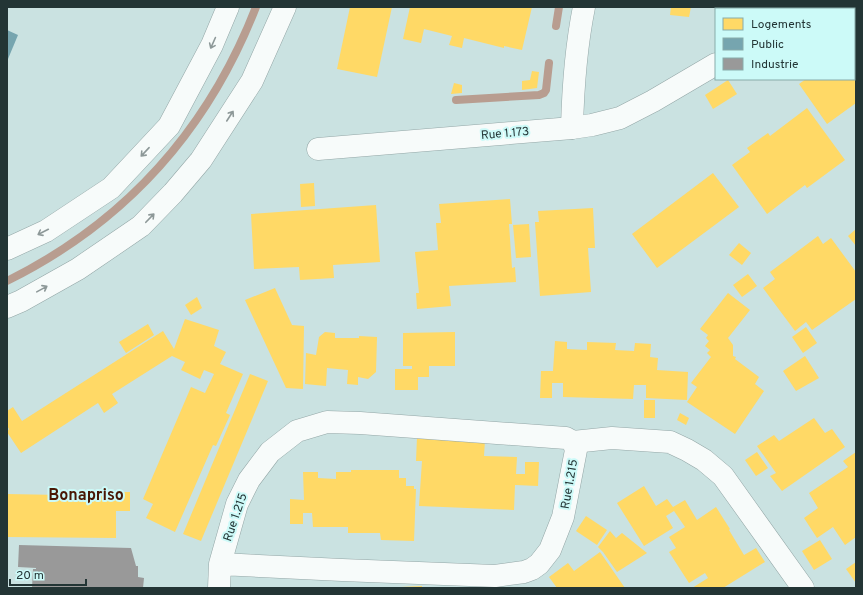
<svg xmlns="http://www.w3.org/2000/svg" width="863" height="595" viewBox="0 0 863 595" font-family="Overpass,sans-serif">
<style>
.homes{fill:#ffd966}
.public{fill:#76a5af}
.industry{fill:#999}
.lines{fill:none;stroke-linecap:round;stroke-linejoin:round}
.stream{stroke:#b89d90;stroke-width:8}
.minor-casing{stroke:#93a6a6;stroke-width:23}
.highway-casing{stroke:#93a6a6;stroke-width:23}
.minor{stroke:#f7fbfa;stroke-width:22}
.highway{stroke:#f7fbfa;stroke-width:22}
.oneway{stroke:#8d9898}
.labels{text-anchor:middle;stroke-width:4;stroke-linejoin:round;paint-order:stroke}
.street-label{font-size:12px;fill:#233535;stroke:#ccfaf8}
.district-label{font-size:16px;font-weight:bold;fill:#491805;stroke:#ccfaf8}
</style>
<rect width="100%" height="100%" fill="#cae2e1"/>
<!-- homes -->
<g class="homes">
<polygon points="350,7 392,7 377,77 337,69"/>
<polygon points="410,7 532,7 522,50 504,46 504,48 464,38 462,48 449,45 452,36 424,29 421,43 403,39"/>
<polygon points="671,7 691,7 689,17 670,15"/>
<polygon points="856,10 856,39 854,37 854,11"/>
<polygon points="854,55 856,58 856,103 827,124 799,84 806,79 854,79"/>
<polygon points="532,71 539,72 537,88 522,90 522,81 530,80"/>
<polygon points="728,80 737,94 713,109 705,95"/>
<polygon points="454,83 462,85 462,93 451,94"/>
<polygon points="807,108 845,160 807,188 805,185 767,214 732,165 750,152 747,148 768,133 770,136"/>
<polygon points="713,173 739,207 657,268 632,234"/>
<polygon points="314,183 315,206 301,207 300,184"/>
<polygon points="510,199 512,224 509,224 512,268 515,267 516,282 449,286 451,306 417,309 416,293 419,293 415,252 438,250 436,223 441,223 439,204"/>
<polygon points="376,205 380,262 333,265 334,278 300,280 299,267 254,269 251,214"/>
<polygon points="593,208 595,248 588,248 591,292 540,296 535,222 539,222 538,211"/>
<polygon points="529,224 531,257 516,258 513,225"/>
<polygon points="856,229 856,246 848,236"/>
<polygon points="818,236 823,244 831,238 856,272 856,299 812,330 806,322 795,331 763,288 775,279 770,272"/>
<polygon points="739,243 751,253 742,265 729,255"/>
<polygon points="748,274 757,286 742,297 733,285"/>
<polygon points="275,288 292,325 304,326 303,389 286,388 245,300"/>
<polygon points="728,293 750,310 728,338 733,345 733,356 736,357 735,359 759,377 755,384 764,391 735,434 687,402 697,387 691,383 711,357 707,353 710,350 705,346 709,341 706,338 708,335 700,329"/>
<polygon points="197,297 202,308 191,315 185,305"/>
<polygon points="185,319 219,330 214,346 226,352 220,364 243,374 226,413 230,415 216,446 213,445 175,532 146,518 153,504 143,499 191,387 205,393 214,374 204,370 200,379 181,370 185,362 172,356 112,394 118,403 104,413 98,403 21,453 7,432 9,429 7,426 7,411 13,407 22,421 163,331 174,349"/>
<polygon points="148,324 154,335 126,353 119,342"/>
<polygon points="806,327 817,343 803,353 792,337"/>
<polygon points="325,332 335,333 335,338 359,338 359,336 377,337 376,372 368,379 358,377 358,385 347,384 348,370 327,368 326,386 305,384 306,353 316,355 319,337"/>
<polygon points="455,332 455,366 429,366 429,377 418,377 418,390 395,390 395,369 412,369 412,366 403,366 403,333"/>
<polygon points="555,341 567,342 567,349 587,350 587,342 616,343 615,350 634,351 635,343 651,344 650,357 658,358 657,370 688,372 687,400 646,398 646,385 634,385 633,399 563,397 563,383 552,383 552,398 540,398 541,371 553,371"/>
<polygon points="805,356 819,378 796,391 783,371"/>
<polygon points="250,374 268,381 201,541 183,534"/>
<rect x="644" y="400" width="11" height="18"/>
<polygon points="680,413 689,418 686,425 677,420"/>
<polygon points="814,418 825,433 832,429 845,447 782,491 770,476 776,473 757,446 774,435 779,441"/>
<polygon points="417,437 485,440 484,456 517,457 516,474 525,474 525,462 539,462 538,486 515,485 514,510 419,506 422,461 416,461"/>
<polygon points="757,452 768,468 756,476 745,460"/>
<polygon points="856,452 856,537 845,545 833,527 817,538 804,518 818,508 809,493 848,467 843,461"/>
<polygon points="351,470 399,470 399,478 406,478 406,486 414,486 414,489 416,489 414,541 381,540 380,533 348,533 348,527 313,527 312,513 303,513 303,524 290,524 290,499 304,500 303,472 318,472 318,478 336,479 336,472 351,472"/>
<polygon points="644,486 656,506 667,499 673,507 685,500 697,520 716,507 730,529 729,530 744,555 756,548 765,562 723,588 692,588 708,578 705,573 689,583 669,552 676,548 669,537 685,527 674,511 666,516 673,528 644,546 617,503"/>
<polygon points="114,492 130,492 130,511 116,511 116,538 7,537 7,494 114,496"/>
<polygon points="586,516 607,530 597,545 576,531"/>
<polygon points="610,531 616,538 622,533 647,553 617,572 603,552 598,547"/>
<polygon points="820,540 832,559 814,570 802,551"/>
<polygon points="600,552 625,588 557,588 549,577 568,563 574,571"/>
<polygon points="856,562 856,583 846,569"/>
<polygon points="422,586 422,588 401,588 401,587"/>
</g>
<!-- public -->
<polygon class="public" points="7,30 18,35 8,59 7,59"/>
<!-- industry -->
<polygon class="industry" points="19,545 131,548 136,566 138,566 138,577 144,578 143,588 32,588 33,569 36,569 36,568 18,567"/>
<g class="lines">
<!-- stream -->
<g class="stream">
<polyline points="556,26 559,7"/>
<polyline points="456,100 539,95 544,93 546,90 549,63"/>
<path d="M7,281C126,222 208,130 256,7"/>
</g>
<defs>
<g id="minor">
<polyline points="810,9 814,7"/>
<path d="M572,128C573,87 576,47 584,7"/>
<polyline points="318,149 572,128 592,125 620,118 653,101 716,64"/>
<polyline points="573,442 612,438 670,442 687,450 704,460 723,476 803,588"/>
<polyline points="219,588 220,564 237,504 249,480 270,452 297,431 327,422 360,423 566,438 573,442 576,450 563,517 550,550 539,564 532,569 524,572 495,576 342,570 220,564"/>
</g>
<g id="highway">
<polyline points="7,249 46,231 111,188 169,126 212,45 228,7"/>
<polyline points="7,307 21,301 78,269 141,226 173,193 201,160 252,81 285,7"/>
</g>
</defs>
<!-- minor casing -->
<use href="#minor" class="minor-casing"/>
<!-- highway casing -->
<use href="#highway" class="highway-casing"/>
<!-- minor -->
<use href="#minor" class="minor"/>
<!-- highway -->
<use href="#highway" class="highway"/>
</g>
<!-- one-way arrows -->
<defs><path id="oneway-shaft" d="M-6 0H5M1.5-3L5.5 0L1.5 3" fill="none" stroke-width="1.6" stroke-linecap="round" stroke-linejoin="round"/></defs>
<g class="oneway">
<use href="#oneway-shaft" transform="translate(213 43) rotate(114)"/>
<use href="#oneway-shaft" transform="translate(230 116) rotate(-57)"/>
<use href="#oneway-shaft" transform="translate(145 152) rotate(133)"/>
<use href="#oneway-shaft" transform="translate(150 218) rotate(-46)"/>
<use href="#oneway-shaft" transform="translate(43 232) rotate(153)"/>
<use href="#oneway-shaft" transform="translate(42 289) rotate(-29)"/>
</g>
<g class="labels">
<!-- street labels -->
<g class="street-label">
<text transform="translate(505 133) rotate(-5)" y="4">Rue 1.173</text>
<text transform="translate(569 484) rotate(-80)" y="4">Rue 1.215</text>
<text transform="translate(235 517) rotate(-71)" y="4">Rue 1.215</text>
</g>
<!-- district labels -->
<g class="district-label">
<text x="86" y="500">Bonapriso</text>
</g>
</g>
<!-- border -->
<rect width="863" height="595" fill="none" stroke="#233535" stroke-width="16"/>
<!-- legend -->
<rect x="715" y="8" width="140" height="72" fill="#ccfaf8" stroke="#88abaa"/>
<rect x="723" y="18" width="20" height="12" fill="#ffd966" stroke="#88abaa"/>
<text x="751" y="28" font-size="12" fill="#233535">Logements</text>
<rect x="723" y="38" width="20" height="12" fill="#76a5af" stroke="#88abaa"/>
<text x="751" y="48" font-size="12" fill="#233535">Public</text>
<rect x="723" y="58" width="20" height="12" fill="#999999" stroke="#88abaa"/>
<text x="751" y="68" font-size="12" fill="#233535">Industrie</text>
<!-- scale -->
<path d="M10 579v6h76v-6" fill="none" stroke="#233535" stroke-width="2"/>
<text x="16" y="579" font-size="12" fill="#233535" stroke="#ccfaf8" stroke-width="3" paint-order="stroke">20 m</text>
</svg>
